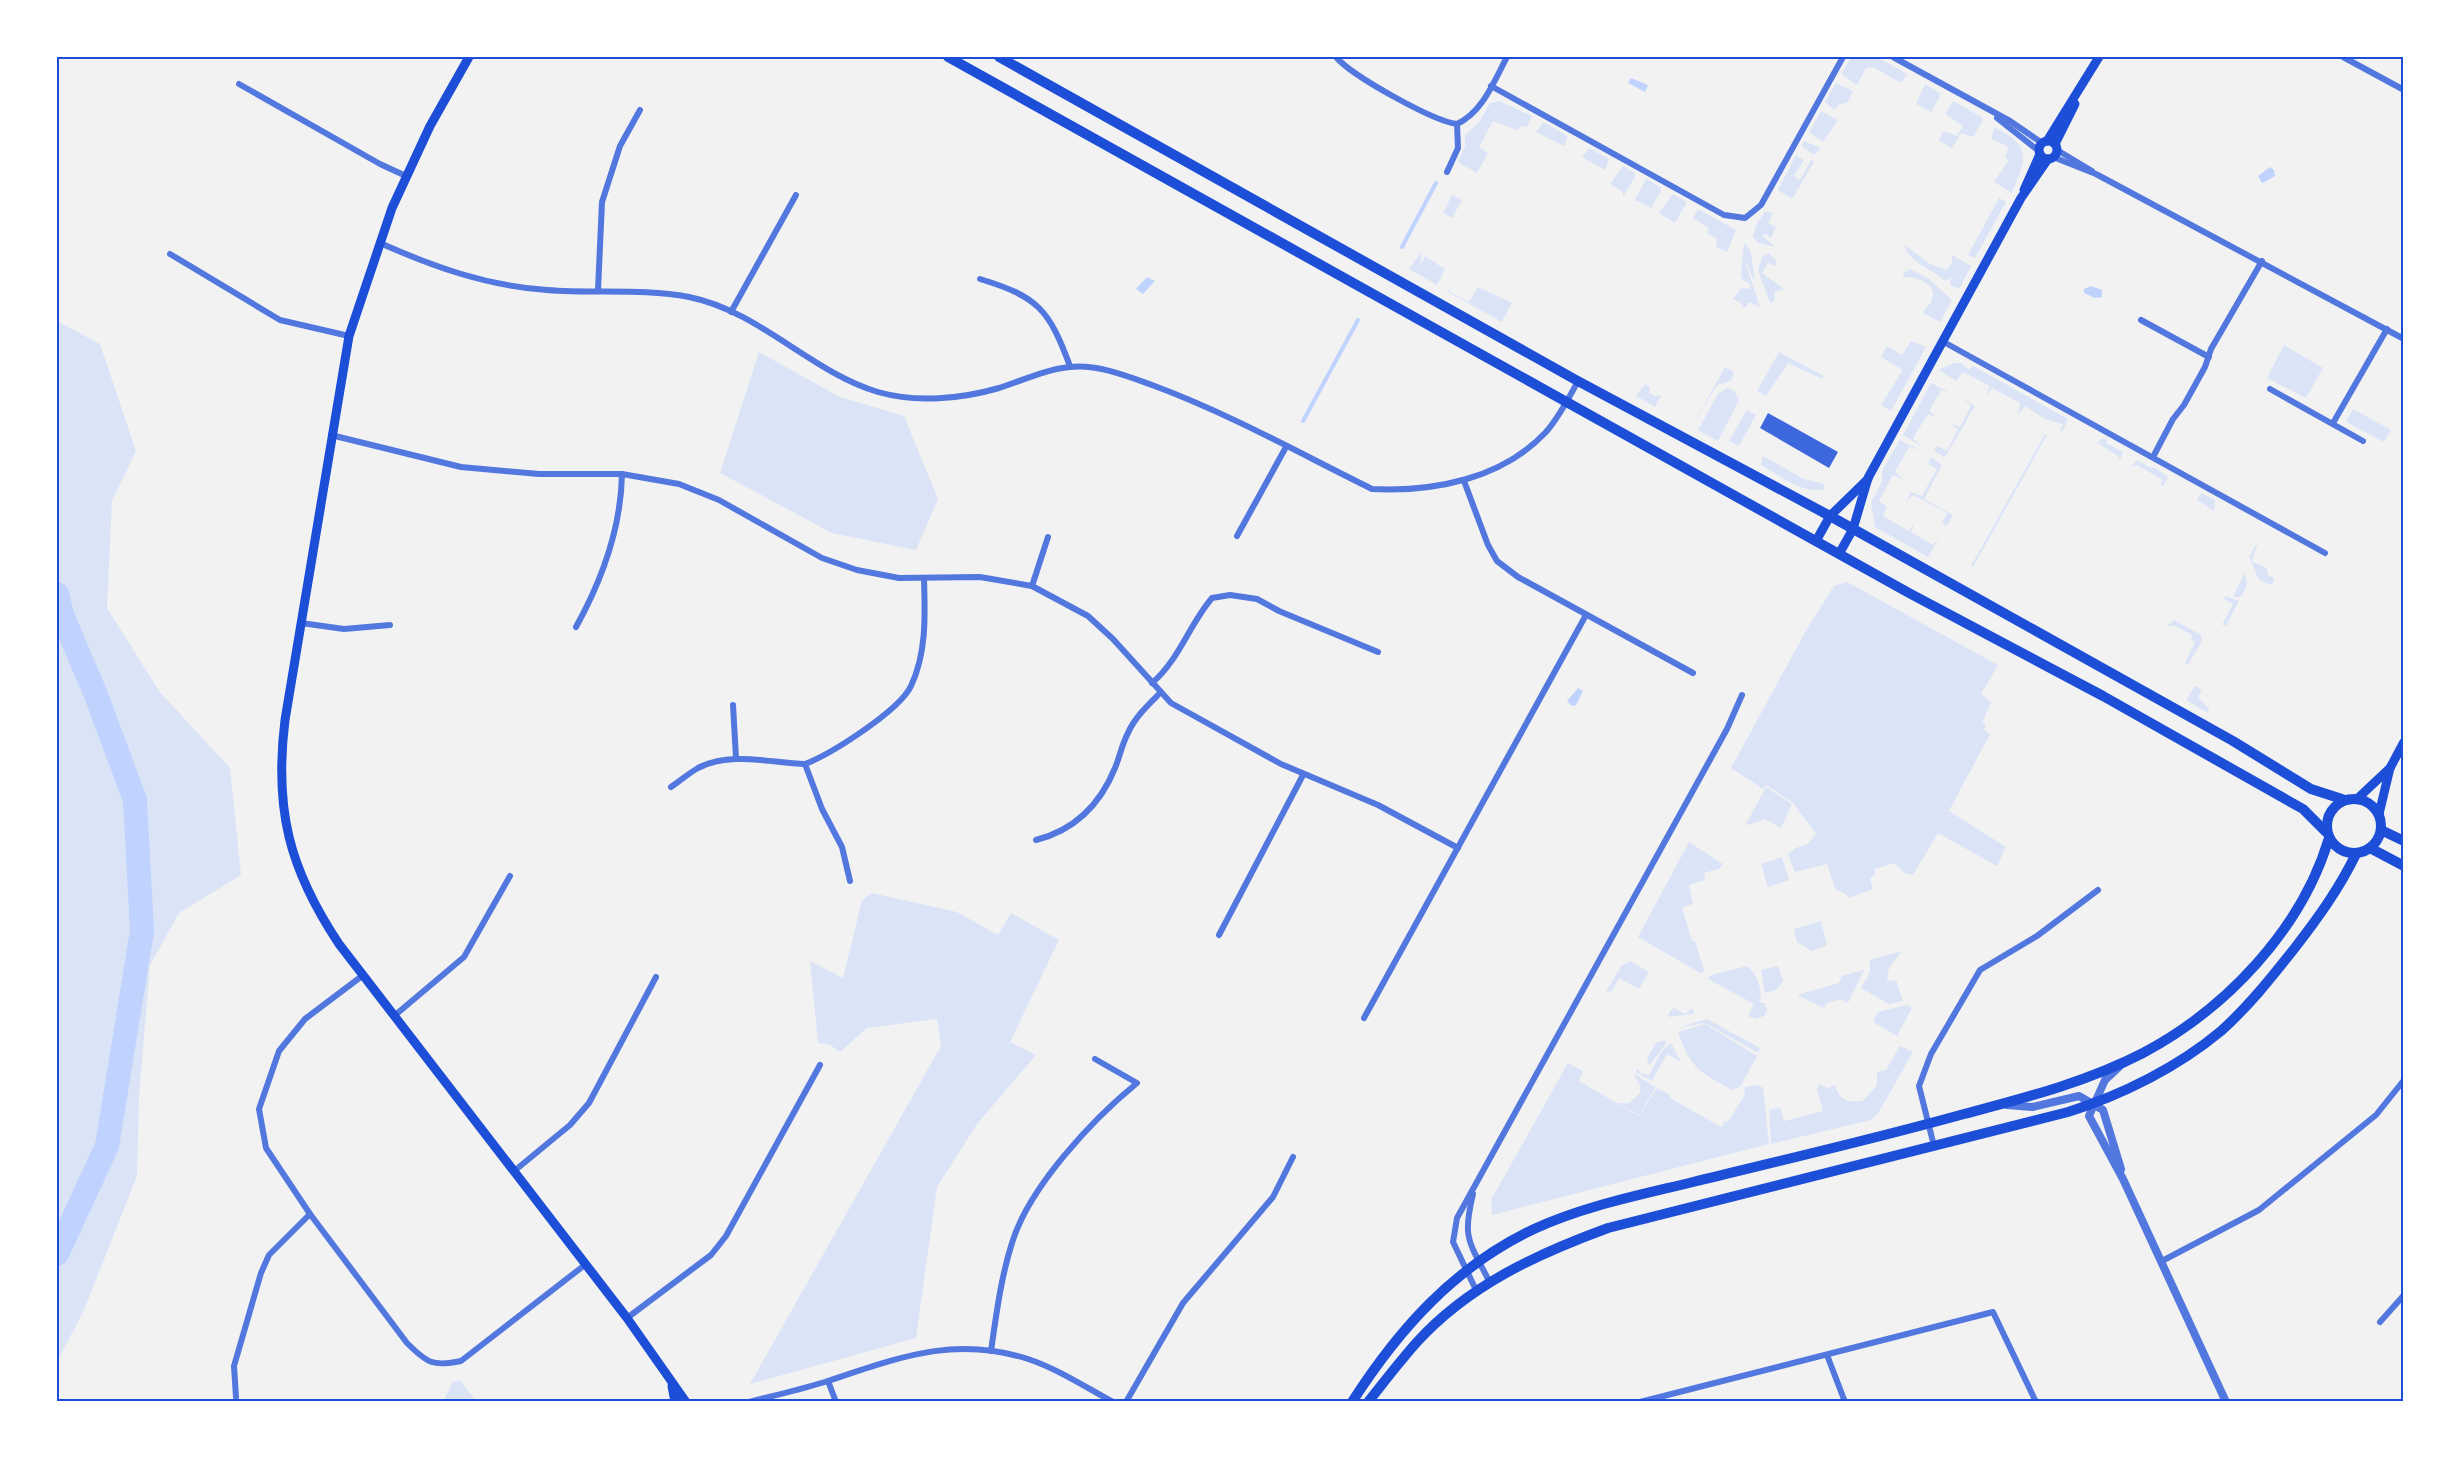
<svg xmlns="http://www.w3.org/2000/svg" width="2461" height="1459" viewBox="0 0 2461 1459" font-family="Rubik,sans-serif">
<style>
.green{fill:#dbe4f7}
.water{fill:#bfd3fe}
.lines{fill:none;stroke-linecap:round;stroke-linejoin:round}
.stream{stroke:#bfd3fe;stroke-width:4}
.river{stroke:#bfd3fe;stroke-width:24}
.building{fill:#3d67dc}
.minor{stroke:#5277de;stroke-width:6}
.tertiary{stroke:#5277de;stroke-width:8}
.secondary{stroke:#1d4ed8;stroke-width:9}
.primary{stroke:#1d4ed8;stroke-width:10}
.neatline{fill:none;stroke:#1d4ed8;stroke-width:2}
</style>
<rect width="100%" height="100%" fill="#f2f2f2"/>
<!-- green -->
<g class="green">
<polygon points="1852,57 1877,57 1907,74 1901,83 1873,67 1866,68 1857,85 1841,74"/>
<polygon points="1836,83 1853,91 1848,102 1839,105 1834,110 1825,102"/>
<polygon points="1925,84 1941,94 1931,112 1916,104"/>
<polygon points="1499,101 1532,116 1527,127 1523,126 1517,130 1493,121 1479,147 1488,153 1477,173 1458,162 1465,146 1465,135 1479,122 1490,103"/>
<polygon points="1953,101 1982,117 1983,120 1973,137 1961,133 1952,148 1938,140 1944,131 1957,136 1963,126 1945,114"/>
<polygon points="1821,111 1838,120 1823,142 1809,132"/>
<polygon points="1544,122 1568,136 1564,146 1536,132"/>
<path d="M1994,127C2033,147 2026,158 2012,193L1994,182L2009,160L2005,157L2008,150L2007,146L1991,139Z"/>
<polygon points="1804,141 1821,148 1814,155 1801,146"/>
<polygon points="1589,148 1609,159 1605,170 1582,157"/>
<polygon points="1796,155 1804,160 1794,176 1800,180 1811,160 1814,162 1792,199 1778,190"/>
<polygon points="1623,166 1635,173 1635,177 1623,197 1623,192 1610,184"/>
<polygon points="1646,179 1660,187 1661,191 1651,208 1635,200"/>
<polygon points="1673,194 1687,202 1675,223 1659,213"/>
<polygon points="1452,195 1462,200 1452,218 1443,213"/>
<polygon points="1999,198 2006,202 1975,258 1968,255"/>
<polygon points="1698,209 1736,230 1727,252 1716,247 1717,239 1707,233 1709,228 1693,218"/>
<polygon points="1765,211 1773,213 1768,223 1776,227 1771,238 1765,234 1762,236 1776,247 1758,243 1753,236 1756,225"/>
<polygon points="1744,242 1751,252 1755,282 1745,261 1760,307 1749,302 1746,307 1742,307 1742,304 1733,299 1741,288 1749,289 1751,285 1742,279 1741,275"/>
<path d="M1905,245L1930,264L1947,270L1952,262V255L1971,266L1959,289L1950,285L1951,277L1945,281C1934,270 1906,261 1905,245Z"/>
<polygon points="1422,251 1420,266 1425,256 1445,269 1437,285 1409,269"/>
<polygon points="1769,253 1777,261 1775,266 1768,263 1762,273 1784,289 1774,292 1775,301 1770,303 1758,270 1762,257"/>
<path d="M1910,269L1929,279L1952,300L1940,322L1923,313C1926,307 1928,307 1931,302C1939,285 1920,277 1904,277L1903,273Z"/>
<polygon points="1478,287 1512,303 1502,322 1448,292 1449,288 1450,292 1469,302"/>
<polygon points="57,321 100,344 136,451 112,501 107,608 159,691 230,768 241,875 179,913 150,965 139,1097 137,1176 84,1310 57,1362"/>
<polygon points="1911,341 1926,347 1891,411 1881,405 1903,370 1881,357 1887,346 1902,355"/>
<polygon points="2284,345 2323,368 2306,398 2267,378"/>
<polygon points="759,352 840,397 904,416 938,499 916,550 832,533 720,473"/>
<polygon points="1779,352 1824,376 1822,379 1788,363 1766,396 1757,391"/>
<polygon points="1954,363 1961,363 1969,370 1973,366 2068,419 2063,431 2060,430 2063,424 2045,419 2025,406 2018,415 2020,403 1992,388 1985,397 1990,386 1963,372 1956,381 1939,370"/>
<polygon points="1725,367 1734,372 1731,381 1717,385 1693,425"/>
<polygon points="1931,383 1951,393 1941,390 1929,411 1938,418 1928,414 1913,438 1922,447 1903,435"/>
<polygon points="1645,384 1650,387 1649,393 1655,396 1661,395 1655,407 1636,396"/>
<polygon points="1727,388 1734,391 1739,400 1718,441 1698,430 1718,394"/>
<polygon points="1963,399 1975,406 1945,457 1934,451 1937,446 1947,451 1958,429 1949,423 1960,427 1971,406"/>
<polygon points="2353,409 2391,430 2384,442 2346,422"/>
<polygon points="1747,410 1756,415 1739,446 1729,441"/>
<polygon points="2045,434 2047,435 1973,567 1971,566"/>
<polygon points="2103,438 2107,440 2106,443 2123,452 2120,460 2117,455 2097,443"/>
<polygon points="1900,440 1920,450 1909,447 1895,472 1904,480 1893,475 1879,501 1887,507 1883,516 1909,531 1915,522 1911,532 1933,545 1940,536 1928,557 1875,527 1871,503 1882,481 1882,471"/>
<path d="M1763,456L1804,479L1824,484L1825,489C1804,495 1780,476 1761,465Z"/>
<polygon points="1931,457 1942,465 1924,499 1953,515 1947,526 1942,523 1947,513 1913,495 1906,502 1911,492 1922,496 1937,469 1928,464"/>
<polygon points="2137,460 2151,468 2154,467 2168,477 2163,486 2160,485 2163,480 2137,465 2131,467"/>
<polygon points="2201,493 2215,500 2214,511 2197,500"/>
<polygon points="2258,541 2252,562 2267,568 2268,575 2275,579 2272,585 2259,580 2249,557"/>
<polygon points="2245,572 2247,585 2241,597 2233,597"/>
<polygon points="1847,582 1998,665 1981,694 1991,702 1982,723 1986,724 1984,730 1990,734 1949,811 2006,847 1997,866 1938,833 1913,875 1905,873 1894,863 1875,869 1875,874 1870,879 1873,889 1848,898 1846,894 1835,889 1827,864 1795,872 1788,854 1796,848 1808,844 1816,834 1793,803 1766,785 1763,789 1731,768 1808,627 1834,586"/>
<polygon points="2225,596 2239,601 2226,626 2222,625 2233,604 2224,599"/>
<polygon points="2174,620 2201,635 2202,641 2188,665 2185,663 2195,642 2191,640 2192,635 2173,625 2165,628"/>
<polygon points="2195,686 2202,690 2198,697 2209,709 2208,713 2186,700"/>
<polygon points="1766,787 1792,804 1781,828 1765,819 1749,825 1746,824"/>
<polygon points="1689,842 1723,864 1719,869 1704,873 1705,880 1689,885 1693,904 1682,907 1692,941 1695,941 1704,970 1702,974 1638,937"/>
<polygon points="1782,857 1789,880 1768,887 1761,864"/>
<polygon points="872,893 957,912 998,935 1011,913 1059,940 1010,1042 1036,1055 977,1124 937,1187 916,1338 750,1384 941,1046 937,1019 867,1028 840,1052 830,1045 818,1043 810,961 843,978 862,900"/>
<polygon points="1821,921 1827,945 1812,951 1797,942 1794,929"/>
<path d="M1902,951C1896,960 1885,967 1888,981L1896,980L1903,1001L1889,1004L1861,988L1870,972V960Z"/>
<polygon points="1630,961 1649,972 1639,989 1619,978 1612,991 1606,992 1621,966"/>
<path d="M1747,966C1757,973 1763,990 1760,1003H1765L1767,1011L1764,1016L1755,1019L1748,1016L1754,1004L1708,979L1711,975Z"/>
<polygon points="1778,966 1783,981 1776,990 1765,993 1761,970"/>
<polygon points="1864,970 1848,1003 1841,999 1827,1003 1824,1008 1797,995 1839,983 1842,976"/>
<polygon points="1907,1005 1912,1008 1897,1036 1873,1022 1878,1012"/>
<polygon points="1674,1008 1685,1014 1691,1009 1694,1010 1693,1014 1668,1017 1670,1011"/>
<polygon points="1707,1019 1760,1048 1758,1053 1705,1023 1677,1028"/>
<path d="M1705,1024L1757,1056L1740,1087L1732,1090C1700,1072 1691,1069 1678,1032Z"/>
<polygon points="1665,1040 1666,1044 1649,1066 1647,1058 1656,1043"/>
<polygon points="1671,1043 1681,1062 1667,1054 1652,1081 1635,1072 1638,1069 1640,1073 1649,1075 1662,1051"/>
<path d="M1900,1046L1913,1052L1879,1112L1871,1120L1771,1144L1769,1110L1780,1107L1784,1121L1823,1111L1817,1089L1819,1084L1828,1088L1835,1085C1839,1101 1850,1104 1864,1100L1877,1085V1072L1886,1070Z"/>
<polygon points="1568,1063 1583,1071 1579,1081 1639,1116 1657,1088 1670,1095 1670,1098 1721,1127 1725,1121 1728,1122 1744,1096 1745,1087 1758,1085 1763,1088 1769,1144 1492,1215 1491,1200"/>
<polygon points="1634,1074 1656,1087 1639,1115 1618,1103 1629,1103 1640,1093 1640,1086"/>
<polygon points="460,1380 477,1402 443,1402 453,1382"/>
</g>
<!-- water -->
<g class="water">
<polygon points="1631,78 1648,85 1645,92 1628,83"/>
<polygon points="2270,167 2274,170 2275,176 2262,183 2258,176"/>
<polygon points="1147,277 1155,281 1143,294 1136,289"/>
<polygon points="2091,286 2102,290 2102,297 2095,298 2084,293 2084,289"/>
<polygon points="1578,688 1583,691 1576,705 1572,706 1567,701"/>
</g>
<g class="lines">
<!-- stream -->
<g class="stream">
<polyline points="1402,247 1436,183"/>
<polyline points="1303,421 1358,320"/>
</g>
<!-- river -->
<polyline class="river" points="57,594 62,615 96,695 135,800 142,931 107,1146 57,1254"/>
</g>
<!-- building -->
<polygon class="building" points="1768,413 1838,452 1829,468 1760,428"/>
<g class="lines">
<!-- minor -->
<g class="minor">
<path d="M1336,57C1352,76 1433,121 1457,124L1458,148L1447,172"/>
<polyline points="1893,57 2010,121 2042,143"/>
<polyline points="2343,57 2404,90"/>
<polyline points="239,84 380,164 406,176"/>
<polyline points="1491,86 1724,215 1745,218 1761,205 1843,57"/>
<polyline points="1997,118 2039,151"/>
<path d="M1457,124C1483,112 1494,81 1507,57"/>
<polyline points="2057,150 2092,171"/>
<polyline points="2053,157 2096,174 2404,339"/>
<path d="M380,243C434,267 487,286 547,290C595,294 642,288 689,297C759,311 811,372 878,392C916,403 961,399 999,388C1021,381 1046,369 1070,367C1097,364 1127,376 1152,385C1228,413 1299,453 1372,489C1434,492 1502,479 1546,432C1559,417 1569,398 1578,381"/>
<polyline points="170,254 280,320 349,336"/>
<path d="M980,279C1039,297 1049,310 1070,366"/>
<polyline points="598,290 602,202 620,146 640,110"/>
<polyline points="731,312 796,195"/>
<polyline points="2141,320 2209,357"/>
<polyline points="1942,341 2325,553"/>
<polyline points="2270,389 2363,441"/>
<polyline points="2333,423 2387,329"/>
<polyline points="331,435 461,467 539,474 622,474 679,484 719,500 822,558 857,570 899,578 980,577 1032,586 1088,616 1113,639 1171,703 1281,764 1378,805 1458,848"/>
<polyline points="2153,457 2173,419 2184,405 2205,367 2211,349 2262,261"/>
<polyline points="1464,481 1488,545 1497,561 1518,577 1693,673"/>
<polyline points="1237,536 1286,447"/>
<polyline points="1032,586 1048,537"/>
<polyline points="301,623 344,629 390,625"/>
<path d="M576,627C602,580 621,529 622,474"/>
<path d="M1152,683C1179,660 1189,625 1212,598L1230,595L1257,599L1279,611L1378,652"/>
<polyline points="733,705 736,758"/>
<path d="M671,787C680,781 689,773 698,768C731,751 770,763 805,764"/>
<path d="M1036,840C1075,830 1100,805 1115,768C1120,756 1122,744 1128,733C1135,717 1148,705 1160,693"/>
<path d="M850,881L842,847L822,809L805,764C831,754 899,711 911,686C927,652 925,614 924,578"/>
<polyline points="1219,935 1303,775"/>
<path d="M362,976L305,1019L279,1051L259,1109L266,1148L310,1214L407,1343C427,1363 433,1367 461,1361L586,1264"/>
<polyline points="394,1016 464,957 510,876"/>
<polyline points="1364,1018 1586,615"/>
<polyline points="1934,1146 1919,1086 1931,1054 1980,970 2037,936 2098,890"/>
<polyline points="513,1172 570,1125 589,1103 656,977"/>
<path d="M1473,1194C1462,1239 1469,1241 1489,1281"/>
<polyline points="2162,1261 2259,1210 2376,1115 2404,1080"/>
<polyline points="1476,1290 1453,1242 1457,1218 1727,729 1742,695"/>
<polyline points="627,1318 711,1255 726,1236 820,1065"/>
<polyline points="2380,1322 2404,1295"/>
<path d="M991,1351C996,1316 1001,1277 1012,1243C1029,1187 1092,1120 1137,1083L1095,1059"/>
<polyline points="1827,1355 1845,1402"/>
<polyline points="828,1381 836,1402"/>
<polyline points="236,1397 234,1366 261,1273 269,1255 310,1214"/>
<path d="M749,1402C776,1395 803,1389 828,1381C898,1358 954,1335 1028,1359C1058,1369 1085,1387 1113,1402"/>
<polyline points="1126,1402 1183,1303 1273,1197 1293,1157"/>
<polyline points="1640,1402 1993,1312 2036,1402"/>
</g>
<!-- tertiary -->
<g class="tertiary">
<polyline points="2120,1066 2105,1080 2089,1116 2123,1179 2226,1402"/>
<polyline points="2007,1105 2032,1107 2079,1096 2103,1110 2121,1169"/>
</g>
<!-- secondary -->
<g class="secondary">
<path d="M469,57L430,126L392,208L349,336L285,720C274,809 289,869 339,944L627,1318L686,1402"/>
<circle cx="2048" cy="150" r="9"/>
<polyline points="2047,141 2099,57"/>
<polyline points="2055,144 2075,104"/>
<polyline points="2024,190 2040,154"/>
<polyline points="1816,541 1830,516 1868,479"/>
<polyline points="1839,554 1853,529 1868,478 2021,198 2048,159"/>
<polyline points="2357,799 2390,768 2404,742"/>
<polyline points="2379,814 2390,768"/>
<polyline points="672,1386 675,1402"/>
</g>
<!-- primary -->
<g class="primary">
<polyline points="948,57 1909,593 2103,696 2303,809 2326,832"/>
<polyline points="999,57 1576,380 1830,516 2233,741 2311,789 2345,800"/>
<circle cx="2354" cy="826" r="27"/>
<polyline points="2381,830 2404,841"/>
<polyline points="2370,848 2404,866"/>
<path d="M1352,1402C1399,1329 1454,1267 1534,1229C1584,1206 1640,1195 1693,1182C1783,1160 1874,1139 1964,1114C2024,1098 2087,1082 2143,1053C2226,1009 2302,929 2329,838"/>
<path d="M1368,1402C1384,1382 1400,1361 1417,1342C1469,1285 1537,1254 1608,1228L2068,1112C2122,1095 2178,1067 2221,1031C2248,1007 2271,978 2294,949C2318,918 2339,889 2356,854"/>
</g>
</g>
<!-- border -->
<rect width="2461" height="1459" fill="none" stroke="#ffffff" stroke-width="117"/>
<rect x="58" y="58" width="2344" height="1342" class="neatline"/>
</svg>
